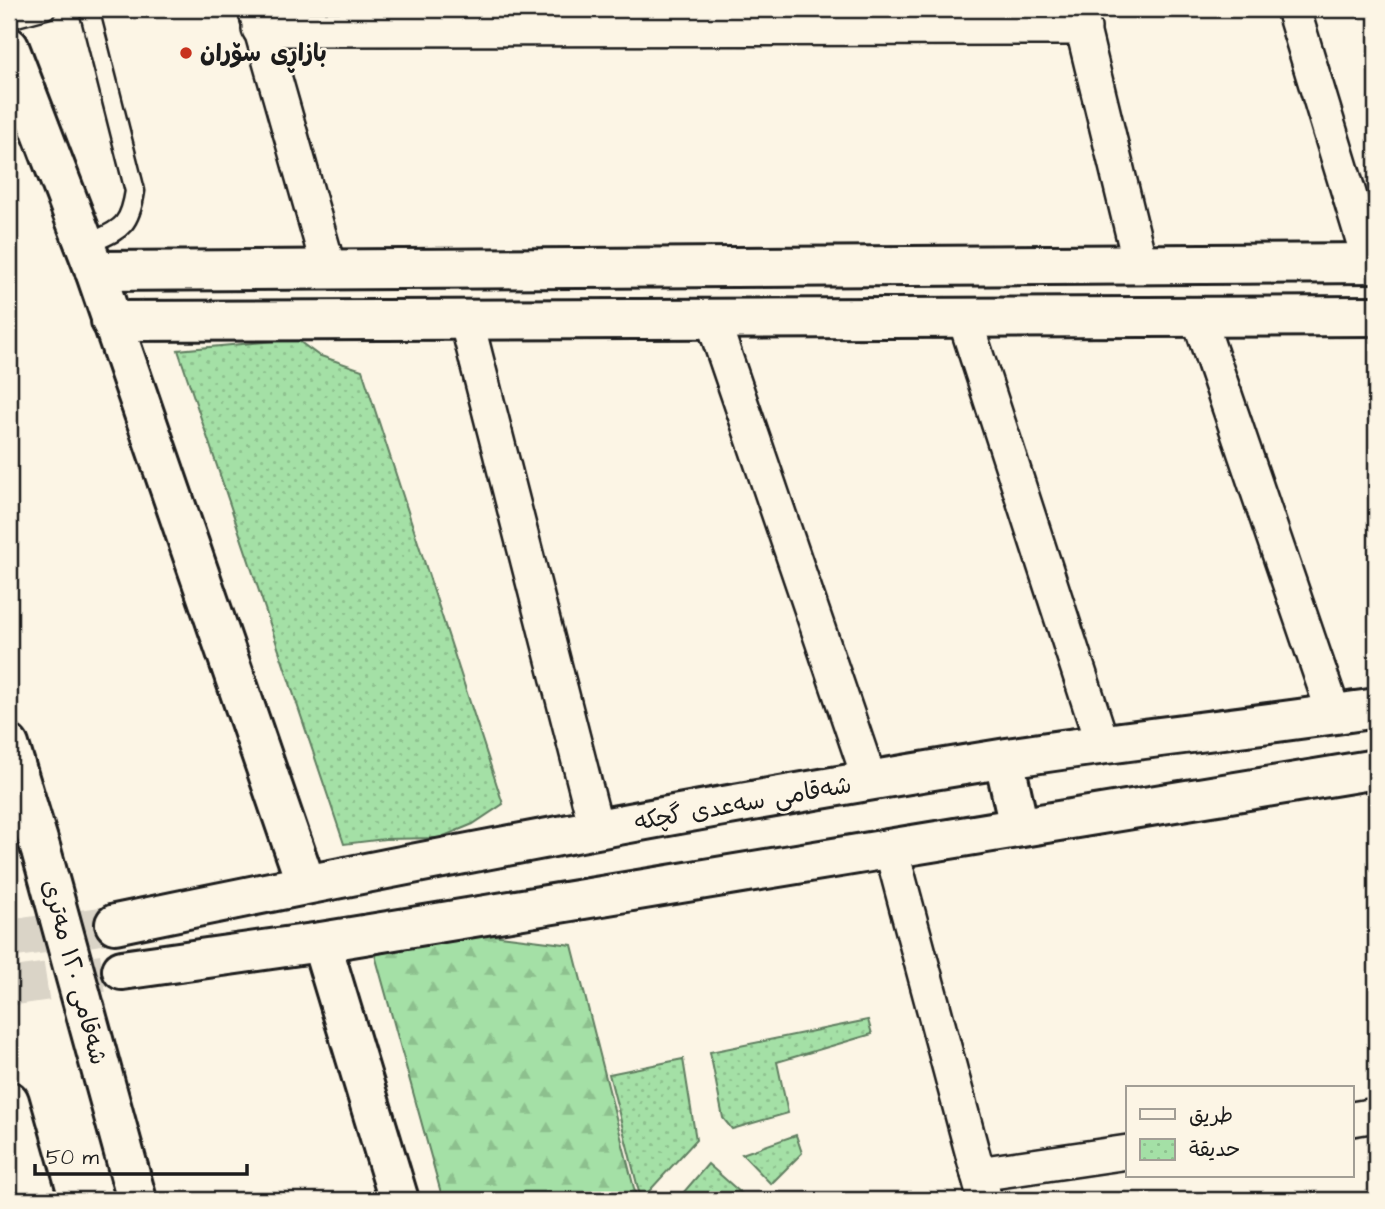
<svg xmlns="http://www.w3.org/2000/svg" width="1385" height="1209" viewBox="0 0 1385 1209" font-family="'Architects Daughter','Playpen Sans Arabic',sans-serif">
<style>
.forest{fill:url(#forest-firs);stroke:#607e61;stroke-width:2}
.park{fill:url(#park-dots);stroke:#607e61;stroke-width:2}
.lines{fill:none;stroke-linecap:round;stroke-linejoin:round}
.secondary-tunnel{stroke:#dad4c7;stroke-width:38;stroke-dasharray:38 19;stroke-linecap:butt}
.service-casing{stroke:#1c1c1c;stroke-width:23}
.minor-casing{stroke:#1c1c1c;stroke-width:38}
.tertiary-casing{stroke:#1c1c1c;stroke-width:44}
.secondary-casing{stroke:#1c1c1c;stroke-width:44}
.motorway-casing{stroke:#1c1c1c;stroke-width:44}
.service{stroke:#fcf5e5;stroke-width:18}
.minor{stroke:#fcf5e5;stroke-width:33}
.tertiary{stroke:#fcf5e5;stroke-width:38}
.secondary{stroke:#fcf5e5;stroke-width:38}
.motorway{stroke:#fcf5e5;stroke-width:38}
.poi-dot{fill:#c8321e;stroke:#fcf5e5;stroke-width:2.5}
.labels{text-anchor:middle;stroke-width:5;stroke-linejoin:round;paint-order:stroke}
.poi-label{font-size:24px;font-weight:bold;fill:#1c1c1c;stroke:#fcf5e5;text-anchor:start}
.street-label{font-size:24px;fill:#1c1c1c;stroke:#fcf5e5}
</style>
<defs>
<pattern id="forest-firs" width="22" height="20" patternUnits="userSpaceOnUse" patternTransform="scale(1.75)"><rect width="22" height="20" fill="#a4e0a6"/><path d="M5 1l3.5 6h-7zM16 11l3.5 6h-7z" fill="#8dc08e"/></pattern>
<pattern id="park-dots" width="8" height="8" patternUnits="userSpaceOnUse" patternTransform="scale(1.75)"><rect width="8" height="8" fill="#a4e0a6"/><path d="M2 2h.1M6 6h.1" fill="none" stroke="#8dc08e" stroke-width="1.8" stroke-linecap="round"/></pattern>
</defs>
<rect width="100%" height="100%" fill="#fcf5e5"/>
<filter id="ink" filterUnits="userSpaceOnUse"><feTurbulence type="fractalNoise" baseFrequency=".0143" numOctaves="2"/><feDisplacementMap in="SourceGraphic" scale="14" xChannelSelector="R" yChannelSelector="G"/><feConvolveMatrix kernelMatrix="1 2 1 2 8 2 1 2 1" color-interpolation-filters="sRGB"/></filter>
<g filter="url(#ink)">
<!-- forest -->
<polygon class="forest" points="484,934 572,945 637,1200 443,1200 375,955 424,942"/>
<!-- park -->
<g class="park">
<polygon points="296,339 318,355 362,370 503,804 473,824 439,838 385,839 344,844 178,350"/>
<polygon points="868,1020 872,1034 777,1062 788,1113 732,1129 723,1118 710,1052"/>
<polygon points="683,1059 696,1140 641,1200 609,1074"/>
<polygon points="796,1135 802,1153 771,1184 742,1154"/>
<polygon points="708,1164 749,1200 677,1200"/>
</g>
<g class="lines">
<!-- secondary-tunnel -->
<g class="secondary-tunnel">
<polyline points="9,939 115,924"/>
<polyline points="9,987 122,970"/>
</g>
<defs>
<g id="service">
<polyline points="9,19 46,9"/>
<path d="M85,246C118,229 129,231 135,191L89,9"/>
</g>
<g id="minor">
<polyline points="255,9 329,269"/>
<polyline points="1078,9 1140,264"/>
<polyline points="1293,9 1370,263"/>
<polyline points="259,29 1084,28"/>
<polyline points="1198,316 1334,714"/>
<polyline points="964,317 1102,743"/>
<polyline points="712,318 870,781"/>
<polyline points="466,319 596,828"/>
<polyline points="891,849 985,1200"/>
<polyline points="1352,1119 1376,1115"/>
<polyline points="978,1174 1128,1152"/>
</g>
<g id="tertiary">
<polyline points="9,47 95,271 306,884"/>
<polyline points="95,271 1376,263"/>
<polyline points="111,321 1376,316"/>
<polyline points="321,942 399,1200"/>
</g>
<g id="secondary">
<polyline points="1004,759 1019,827"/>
<path d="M115,924C411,862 708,806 1007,758C1129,739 1253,727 1376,708"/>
<polyline points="122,970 321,942 1376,769"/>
</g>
<g id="motorway">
<polyline points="9,745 41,850 137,1200"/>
<polyline points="9,1101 37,1200"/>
</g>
</defs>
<!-- service casing -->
<use href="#service" class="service-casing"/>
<!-- minor casing -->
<use href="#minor" class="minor-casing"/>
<!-- tertiary casing -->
<use href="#tertiary" class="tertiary-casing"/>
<!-- secondary casing -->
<use href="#secondary" class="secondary-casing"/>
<!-- motorway casing -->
<use href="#motorway" class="motorway-casing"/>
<!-- service -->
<use href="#service" class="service"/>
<!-- minor -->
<use href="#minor" class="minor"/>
<!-- tertiary -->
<use href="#tertiary" class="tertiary"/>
<!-- secondary -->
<use href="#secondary" class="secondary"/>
<!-- motorway -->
<use href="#motorway" class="motorway"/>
</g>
</g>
<!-- markers -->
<circle class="poi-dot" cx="186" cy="53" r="7"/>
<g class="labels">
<!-- poi labels -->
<g class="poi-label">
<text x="200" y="61">بازاڕی سۆران</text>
</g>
<!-- street labels -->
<g class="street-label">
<text transform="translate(743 803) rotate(-10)" y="8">شەقامی سەعدی گچکە</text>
<text transform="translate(75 972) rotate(75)" y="8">شەقامی ١٢٠ مەتری</text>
</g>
</g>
<!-- margin -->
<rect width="1385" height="1209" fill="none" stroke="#fcf5e5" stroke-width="35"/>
<rect x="18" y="18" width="1350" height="1174" fill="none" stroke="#1c1c1c" stroke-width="2.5" filter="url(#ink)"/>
<!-- legend -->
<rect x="1126" y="1086" width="228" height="91" fill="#fcf5e5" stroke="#a29e95" stroke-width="2"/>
<rect x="1140" y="1109" width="35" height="10" fill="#fcf5e5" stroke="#a29e95" stroke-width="2"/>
<text x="1189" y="1122" font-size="21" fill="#1c1c1c">طريق</text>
<rect x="1140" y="1139" width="35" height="21" fill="url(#park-dots)" stroke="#a29e95" stroke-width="2"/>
<text x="1189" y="1156" font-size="21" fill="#1c1c1c">حديقة</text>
<!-- scale -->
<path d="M35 1164v10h212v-10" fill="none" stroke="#1c1c1c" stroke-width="3.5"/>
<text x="46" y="1164" font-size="21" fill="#1c1c1c" stroke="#fcf5e5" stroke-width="5" paint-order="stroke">50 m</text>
</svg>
